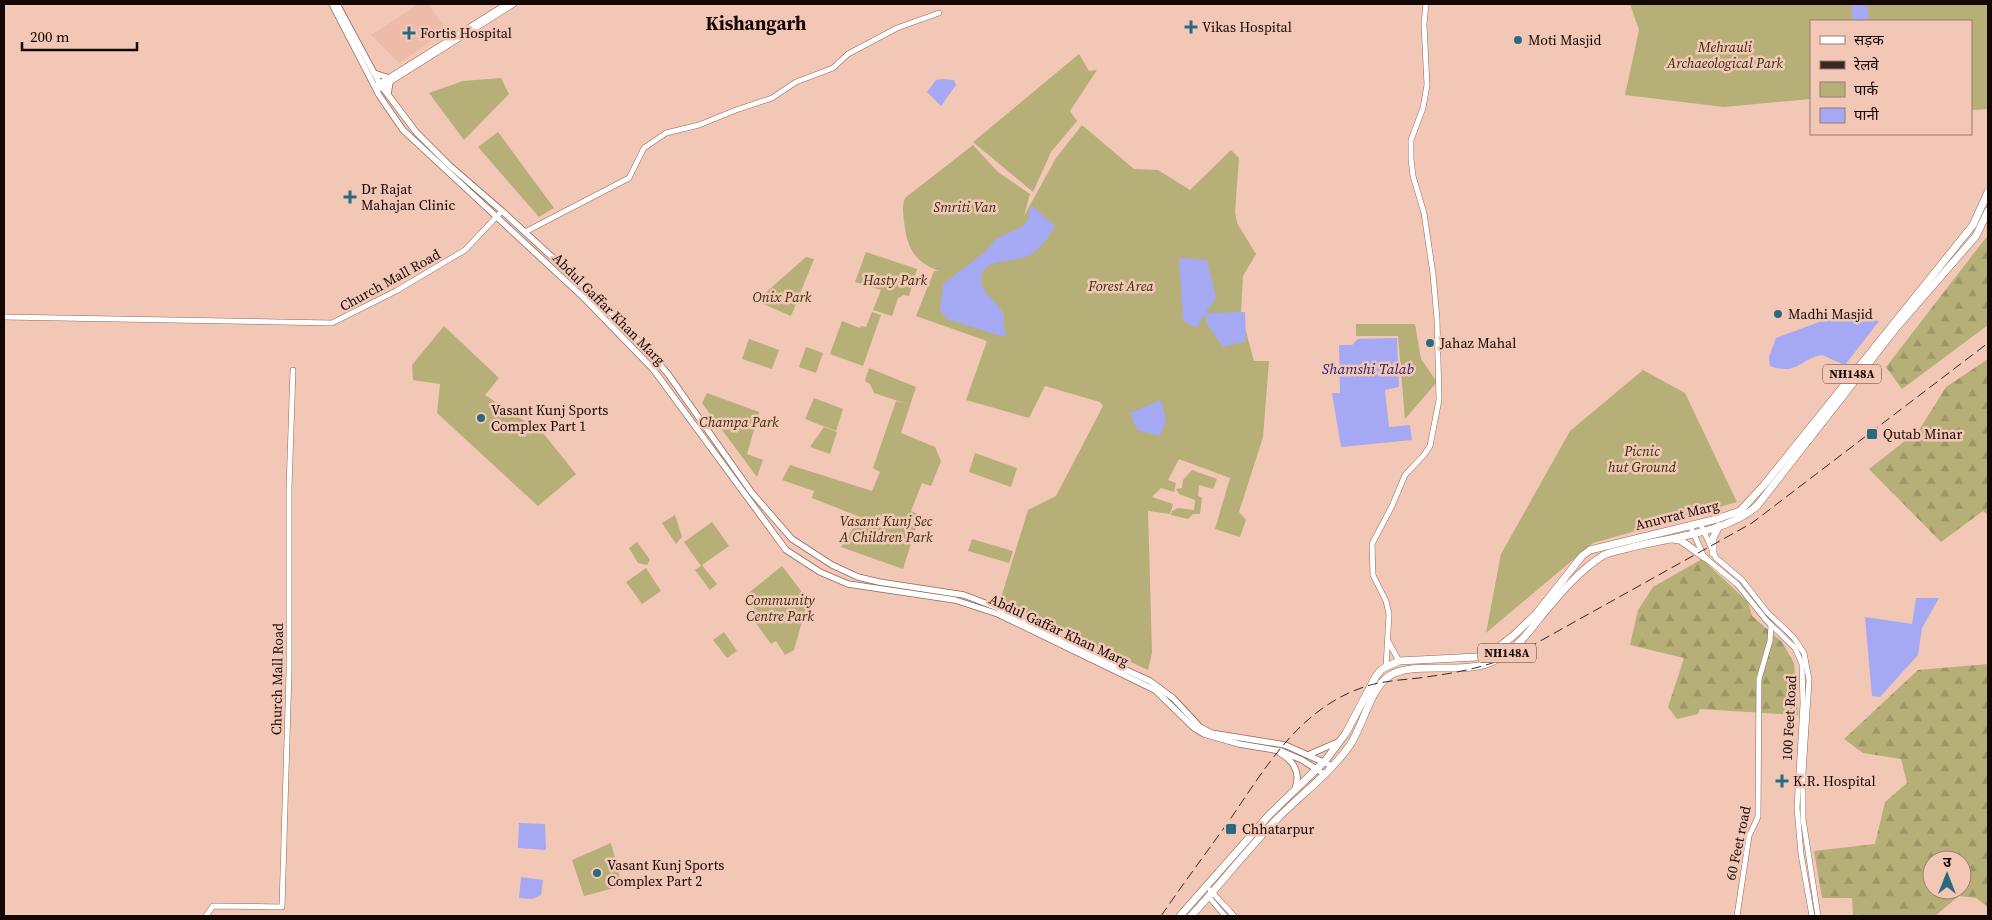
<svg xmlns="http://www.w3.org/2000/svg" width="1992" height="920" font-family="'Source Serif 4','Noto Sans Devanagari',serif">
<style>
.built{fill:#eebba8}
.green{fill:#b6af78}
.forest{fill:url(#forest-firs);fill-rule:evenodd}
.water{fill:#a5a9f3}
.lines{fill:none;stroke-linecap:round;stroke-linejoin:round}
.secondary-casing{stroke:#90695b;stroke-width:6}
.primary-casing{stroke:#90695b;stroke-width:7}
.highway-casing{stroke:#90695b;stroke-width:8}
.secondary{stroke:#fff;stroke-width:5}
.primary{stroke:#fff;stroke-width:5.5}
.highway{stroke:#fff;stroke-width:7}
.rail{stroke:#3b2822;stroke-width:1;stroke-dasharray:10 5;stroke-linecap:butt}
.poi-dot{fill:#2a6a7e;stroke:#f2c7b6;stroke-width:2}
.labels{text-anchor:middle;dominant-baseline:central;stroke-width:5;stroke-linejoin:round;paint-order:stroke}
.shield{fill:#f2c7b6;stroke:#574139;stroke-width:1}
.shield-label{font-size:12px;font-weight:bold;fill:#150704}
.poi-label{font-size:14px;fill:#150704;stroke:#f2c7b6;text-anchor:start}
.park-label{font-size:14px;font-style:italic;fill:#342e09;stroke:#f2c7b6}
.street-label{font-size:14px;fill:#150704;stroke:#f2c7b6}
.water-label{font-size:15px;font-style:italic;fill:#291e71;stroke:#f2c7b6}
.district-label{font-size:19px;font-weight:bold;fill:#150704;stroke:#f2c7b6}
</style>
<defs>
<pattern id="forest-firs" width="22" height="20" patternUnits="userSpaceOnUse" patternTransform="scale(1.25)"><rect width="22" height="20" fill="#b6af78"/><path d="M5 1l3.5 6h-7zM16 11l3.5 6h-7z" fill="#9c9566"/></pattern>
</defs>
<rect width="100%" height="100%" fill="#f2c7b6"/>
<path class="built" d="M419 4H428L447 31 399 63 371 35Z"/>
<g class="green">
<path d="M1630 4H1988V109L1971 110V21H1811V99L1724 107 1625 95 1639 30Z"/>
<path d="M1079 54 1089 71 1097 70 1070 111 1077 121 1051 152 1033 192 973 142Z"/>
<path d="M501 78 509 94 464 140 429 93 463 81Z"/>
<path d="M1082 125 1134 169 1158 170 1190 190 1231 150 1239 158 1235 212 1237 223 1256 254 1243 276 1241 313 1254 361H1269L1263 437 1239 512 1246 520 1240 537 1215 529 1230 478 1179 459 1168 480 1176 483 1174 492 1161 488 1152 497 1173 504 1170 514 1148 511 1152 653 1148 670 1000 601 1028 510 1056 496 1103 406 1100 402 1045 386 1029 418 966 400 987 341 916 316 934 271H939C913 261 907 247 904 221 903 213 902 205 905 198L973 145 998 172 1030 194 1024 216 1056 158Z"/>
<path d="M498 132 554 208 539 217 478 147Z"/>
<path d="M866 252 917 269 909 296 904 295 898 298 892 316 873 310 881 290 855 282Z"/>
<path d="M806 257 814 259 791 316 756 301Z"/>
<path d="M872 312 881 315 863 366 830 354 842 321 860 328 861 326 866 327Z"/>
<path d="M1356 324H1415L1421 359 1437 382 1405 419 1398 336H1356Z"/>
<path d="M444 326 499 378 485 395 543 433 576 474 538 506 437 413 440 384 413 380 412 365Z"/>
<path d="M749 339 779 350 772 369 742 359Z"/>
<path d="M806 347 823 353 816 373 799 367Z"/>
<path d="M869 368 916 387 901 433 935 447 941 461 931 486 922 483 911 511 920 515 903 569 841 547 860 517 812 498 814 491 782 480 790 465 872 491 880 472 873 468 896 401 910 405 874 393 870 384 865 381Z"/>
<path d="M1643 370 1685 393 1737 502 1593 543 1486 633 1501 554 1570 431Z"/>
<path d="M707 393 759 412 747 454 763 460 757 477 702 403Z"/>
<path d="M814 398 843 409 836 431 805 419Z"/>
<path d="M824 427 837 432 830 454 810 447Z"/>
<path d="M975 453 1017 468 1011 487 969 472Z"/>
<path d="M1192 470 1217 479 1213 489 1199 485 1198 496 1202 498 1200 514H1193L1188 519 1171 515 1172 511 1178 508 1194 510 1195 500 1179 494 1176 489 1182 488 1183 480Z"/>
<path d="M675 515 682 537 676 544 662 523Z"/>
<path d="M712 522 729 546 702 565 717 584 710 590 695 570 701 566 684 542Z"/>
<path d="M972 539 1013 551 1009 563 968 551Z"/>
<path d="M637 542 650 560 647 565 638 563 629 548Z"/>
<path d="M782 566 808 600 794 650 785 655 776 641 771 644 750 615 755 610 746 595Z"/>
<path d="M646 568 661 591 642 604 626 582Z"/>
<path d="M724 632 737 651 727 658 713 640Z"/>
<path d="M611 843 622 886 584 896 572 860Z"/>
</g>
<g class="forest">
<path d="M1988 235V325L1902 389 1886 367Z"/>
<path d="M1988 359V515L1983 511 1941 542 1869 469 1919 430 1946 387Z"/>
<path d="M1702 559 1748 602 1752 616 1782 642 1794 663 1798 715 1700 709 1698 714 1677 719 1668 707 1684 658 1630 645 1638 610 1653 587Z"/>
<path d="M1988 664V907L1976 898 1959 896 1935 916H1853L1852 898H1822L1814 851 1875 844 1885 802 1907 783 1901 759 1863 753 1844 739 1918 670ZM1932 860H1962V890H1932Z"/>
</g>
<g class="water">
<path d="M1851 4H1867L1869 19 1853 21Z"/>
<path d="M942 79 954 80 956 85 941 106 927 92 936 80Z"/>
<path d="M1032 206 1055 226C1048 238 1042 247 1030 255 1018 263 988 257 982 274 976 291 997 300 1003 313 1005 318 1003 323 1004 328 1006 333 1008 332 1004 337L947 319 940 310 943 284 985 252 996 239 1023 226 1028 220 1030 208Z"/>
<path d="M1179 258 1207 260 1216 298 1205 313 1245 312 1246 341 1223 347 1207 324 1205 314 1196 328 1183 321Z"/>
<path d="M1838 315 1879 321 1845 365 1822 355C1799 359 1798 376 1770 366L1769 357 1776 338Z"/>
<path d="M1397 338 1399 387 1385 390 1389 427 1410 425 1412 440 1341 447 1332 393H1340L1339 345H1352L1358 339Z"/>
<path d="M1161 400 1166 420 1160 436 1137 430 1130 413Z"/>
<path d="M1916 598H1939L1922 628 1918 655 1880 697 1872 696 1865 617 1912 624Z"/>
<path d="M519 823 545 824 546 850 518 848Z"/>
<path d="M521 877 543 880 541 895 533 899 519 898Z"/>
</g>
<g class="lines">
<defs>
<g id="secondary">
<path d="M377 85 506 4"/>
<path d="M379 89 514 4"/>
<path d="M525 232 629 178 644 148 666 133 699 125 736 110 772 98 796 82 833 68 848 54 897 28 939 13"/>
<path d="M4 317 332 323 396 291 465 250 502 211"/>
<path d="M1700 523 1716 558 1742 580 1767 612 1794 638 1804 653 1809 680 1803 773V819L1818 916"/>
<path d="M1690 525 1704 557 1737 584 1766 620 1795 648 1802 664 1803 704 1797 808 1801 854 1812 916"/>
<path d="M1388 641 1399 661"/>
<path d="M1386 667 1389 614 1386 601 1373 575 1372 544 1392 506 1405 475 1424 455 1430 446 1439 400 1437 319 1433 274 1424 213 1413 176 1411 159V140L1423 108 1427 85 1424 24 1426 4"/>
<path d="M1210 890 1234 916"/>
<path d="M1208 896 1225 916"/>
<path d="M206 916 213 906 282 907 289 672V488L293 370"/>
<path d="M1737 916 1749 836 1758 817 1759 679 1770 641 1771 625"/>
</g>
<g id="primary">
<path d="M332 4 379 95 403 130 584 298 653 369 786 550 820 572 848 584 955 600 998 614 1155 690 1194 728 1204 734 1239 744 1281 751 1302 760 1324 774"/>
<path d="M337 4 380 84 416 132 449 165 502 211 600 301 649 352 668 374 752 493 792 539 832 565 858 577 879 582 964 595 998 608 1054 637 1150 681 1173 698 1200 727 1211 733 1285 745 1332 766"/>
<path d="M374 73 389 78"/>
<path d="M388 94 390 82"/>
<path d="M1280 753C1294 761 1301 773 1295 789"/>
<path d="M1308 755 1338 742"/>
</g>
<g id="highway">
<path d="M1672 539 1680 540 1704 557"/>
<path d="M1713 553V538L1719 526"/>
<path d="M1180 916 1270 814 1325 761 1346 733 1376 676 1382 669 1399 661 1477 657 1496 649 1513 636 1536 614 1582 556 1590 550 1717 519 1740 511 1764 485 1973 225 1988 192"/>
<path d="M1191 916C1220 885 1246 851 1276 820 1300 795 1330 774 1350 745 1363 726 1370 689 1389 676 1410 661 1460 674 1489 663 1511 655 1525 637 1539 619 1557 597 1579 570 1604 555 1612 551 1623 550 1633 547 1672 537 1726 533 1757 506L1896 328 1976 236 1988 211"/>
</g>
</defs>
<use href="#secondary" class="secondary-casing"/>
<use href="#primary" class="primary-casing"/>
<use href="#highway" class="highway-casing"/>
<use href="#secondary" class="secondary"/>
<use href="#primary" class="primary"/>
<use href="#highway" class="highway"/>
<path class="rail" d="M1161 916C1183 884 1206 853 1229 821 1266 767 1300 707 1367 686 1383 681 1401 680 1419 678 1456 673 1491 667 1524 650L1752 523 1988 343"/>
</g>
<g class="poi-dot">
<path d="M1188.5 19.5h5v5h5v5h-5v5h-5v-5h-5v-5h5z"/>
<path d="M406.5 25.5h5v5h5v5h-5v5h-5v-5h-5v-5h5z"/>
<circle cx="1518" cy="40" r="5"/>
<path d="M347.5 189.5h5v5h5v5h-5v5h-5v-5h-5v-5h5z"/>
<circle cx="1778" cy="314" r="5"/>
<circle cx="1430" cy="343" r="5"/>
<circle cx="481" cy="418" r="5"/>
<rect x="1866" y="428" width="12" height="12" rx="2.5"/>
<path d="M1779.5 773.5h5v5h5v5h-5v5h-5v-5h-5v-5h5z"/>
<rect x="1225" y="823" width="12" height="12" rx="2.5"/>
<circle cx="597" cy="873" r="5"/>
</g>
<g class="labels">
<g class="shield">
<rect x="1823" y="364.5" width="58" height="19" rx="4"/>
<rect x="1478" y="643.5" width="58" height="19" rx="4"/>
</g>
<g class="shield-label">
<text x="1852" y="374">NH148A</text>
<text x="1507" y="653">NH148A</text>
</g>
<g class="poi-label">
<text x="1202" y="27">Vikas Hospital</text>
<text x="420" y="33">Fortis Hospital</text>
<text x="1528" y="40">Moti Masjid</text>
<text x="361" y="189">Dr Rajat<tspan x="361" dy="16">Mahajan Clinic</tspan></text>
<text x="1788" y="314">Madhi Masjid</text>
<text x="1440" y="343">Jahaz Mahal</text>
<text x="491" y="410">Vasant Kunj Sports<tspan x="491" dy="16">Complex Part 1</tspan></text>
<text x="1883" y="434">Qutab Minar</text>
<text x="1793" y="781">K.R. Hospital</text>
<text x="1242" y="829">Chhatarpur</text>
<text x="607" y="865">Vasant Kunj Sports<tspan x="607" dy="16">Complex Part 2</tspan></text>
</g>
<g class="park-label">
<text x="1725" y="47">Mehrauli<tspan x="1725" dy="16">Archaeological Park</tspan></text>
<text x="965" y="207">Smriti Van</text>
<text x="895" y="280">Hasty Park</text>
<text x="1121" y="286">Forest Area</text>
<text x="782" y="297">Onix Park</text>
<text x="739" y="422">Champa Park</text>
<text x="1642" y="451">Picnic<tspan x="1642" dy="16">hut Ground</tspan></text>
<text x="886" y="521">Vasant Kunj Sec<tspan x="886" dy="16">A Children Park</tspan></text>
<text x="780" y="600">Community<tspan x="780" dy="16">Centre Park</tspan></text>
</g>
<g class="street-label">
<text transform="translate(390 280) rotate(-29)">Church Mall Road</text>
<text transform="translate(609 309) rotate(45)">Abdul Gaffar Khan Marg</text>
<text transform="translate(1677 515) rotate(-14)">Anuvrat Marg</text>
<text transform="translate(1059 630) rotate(25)">Abdul Gaffar Khan Marg</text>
<text transform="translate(277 679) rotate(-89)">Church Mall Road</text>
<text transform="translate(1789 718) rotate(-87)">100 Feet Road</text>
<text transform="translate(1738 843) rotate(-78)">60 Feet road</text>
</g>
<g class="water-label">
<text x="1368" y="368">Shamshi Talab</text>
</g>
<g class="district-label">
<text x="756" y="23">Kishangarh</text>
</g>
</g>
<rect width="1992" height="920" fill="none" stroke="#150704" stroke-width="10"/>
<rect x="1810" y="20" width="162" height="115" fill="#f2c7b6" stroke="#9a7a6f"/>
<rect x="1820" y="36" width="25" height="8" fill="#ffffff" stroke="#9a7a6f"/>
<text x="1854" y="45" font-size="15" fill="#150704">सड़क</text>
<rect x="1820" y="61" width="25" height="8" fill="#3b2822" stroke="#9a7a6f"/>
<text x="1854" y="70" font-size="15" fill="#150704">रेलवे</text>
<rect x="1820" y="82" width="25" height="15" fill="#b6af78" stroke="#9a7a6f"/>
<text x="1854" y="95" font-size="15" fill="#150704">पार्क</text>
<rect x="1820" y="108" width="25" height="15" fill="#a5a9f3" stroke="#9a7a6f"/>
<text x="1854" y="120" font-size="15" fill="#150704">पानी</text>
<g transform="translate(1947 875)"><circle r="24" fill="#f2c7b6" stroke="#9a7a6f"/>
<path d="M0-4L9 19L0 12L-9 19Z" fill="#2a6a7e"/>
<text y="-8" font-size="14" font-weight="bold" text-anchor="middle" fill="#150704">उ</text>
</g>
<path d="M22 42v8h115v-8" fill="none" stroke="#150704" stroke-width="2.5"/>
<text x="30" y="42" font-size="15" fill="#150704" stroke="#f2c7b6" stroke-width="4" paint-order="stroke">200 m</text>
</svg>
